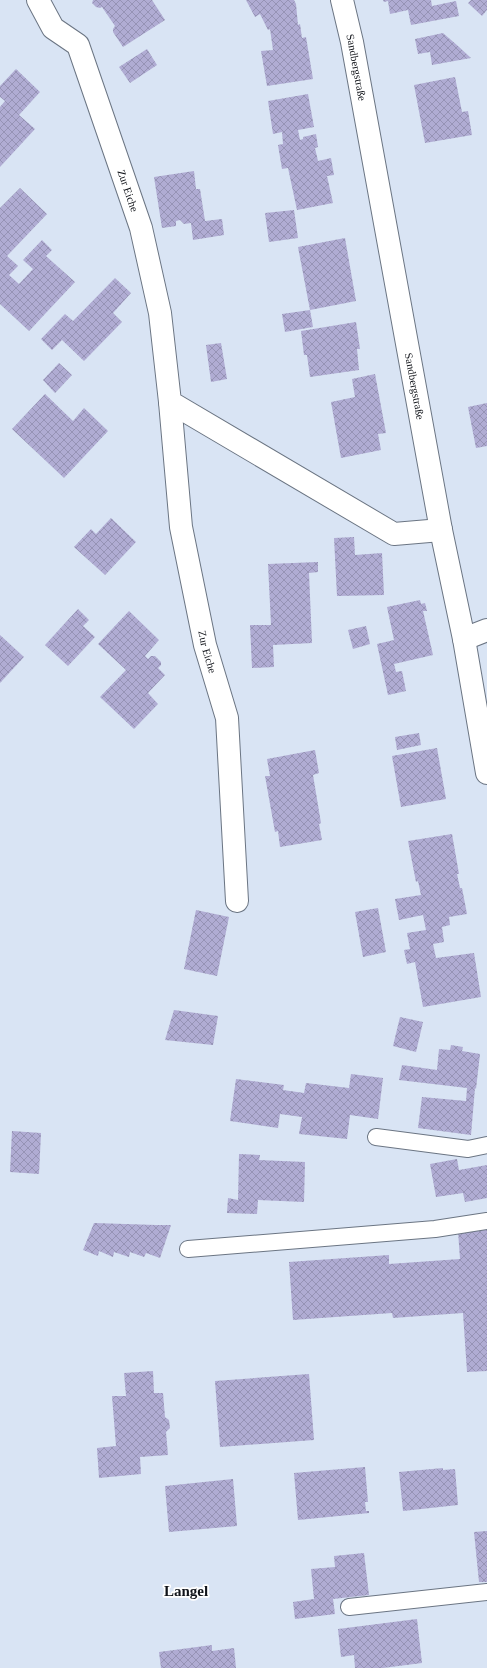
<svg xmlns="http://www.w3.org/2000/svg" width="487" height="1668" font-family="Georgia,serif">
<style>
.building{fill:url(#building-cross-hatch)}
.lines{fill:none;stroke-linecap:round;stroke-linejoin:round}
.lane-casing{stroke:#6b7583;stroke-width:18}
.street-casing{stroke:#6b7583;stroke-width:24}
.secondary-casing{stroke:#6b7583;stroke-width:24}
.lane{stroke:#fff;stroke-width:16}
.street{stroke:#fff;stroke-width:22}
.secondary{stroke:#fff;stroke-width:22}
.labels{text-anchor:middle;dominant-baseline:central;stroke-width:3.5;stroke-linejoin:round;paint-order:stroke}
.street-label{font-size:11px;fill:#101319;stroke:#fff}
.district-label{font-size:15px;font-weight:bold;fill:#101319;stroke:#fff}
</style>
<defs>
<pattern id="building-cross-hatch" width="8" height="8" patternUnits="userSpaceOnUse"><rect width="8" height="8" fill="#b0acd3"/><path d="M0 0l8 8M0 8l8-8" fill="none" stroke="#9693b5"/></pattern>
</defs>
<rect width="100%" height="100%" fill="#d9e4f4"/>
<g class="building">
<path d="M93 0H152L165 20 123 47 113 32V29L115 26 102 7 100 8 96 7 92 3Z"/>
<path d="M246 0H294L296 4 298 25 300 24 302 38 306 37 313 79 267 86 261 51 273 50 270 29 268 30 260 14 255 17Z"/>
<path d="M383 0H431L432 6 456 1 459 16 411 25 408 10 390 14 388 1 384 2Z"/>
<path d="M471 0H487V10L482 16 468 3Z"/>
<path d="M443 33 458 46 471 58 432 65 430 52 418 54 415 39Z"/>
<path d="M147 49 157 65 130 83 119 67Z"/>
<path d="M16 69 40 92 19 115 35 129 0 167V107L5 101 0 97V86Z"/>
<path d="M455 77 462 112 468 111 472 135 425 143 414 85Z"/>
<path d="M308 94 314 127 298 130 300 140 303 139V137L316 134 318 147 315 148 318 161 331 158 334 175 327 176 333 203 297 210 288 168 282 169 278 145 283 144 282 132 273 134 268 101Z"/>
<path d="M194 171 196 189H200L205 221 222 219 224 235 193 240 191 223 184 224 180 220 176 221V226L162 228 154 177Z"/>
<path d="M20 188 47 214 7 256 18 266 9 275 19 284 33 269 23 260 42 240 52 250 46 256 75 282 29 331 0 304V208Z"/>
<path d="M294 210 298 238 269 242 265 213Z"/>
<path d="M345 238 356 301 310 310 298 247Z"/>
<path d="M115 278 131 293 113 313 122 322 84 361 62 340 52 350 41 339 65 314 73 321Z"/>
<path d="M310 310 313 327 285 332 282 314Z"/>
<path d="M356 322 360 349H357L359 370 310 377 307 355H304L301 331Z"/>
<path d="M221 343 227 379 211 382 206 345Z"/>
<path d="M59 363 72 375 55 393 43 380Z"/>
<path d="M375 374 386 433 378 434 381 450 341 458 331 402 355 397 352 379Z"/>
<path d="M45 394 73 421 84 408 108 431 64 478 12 429Z"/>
<path d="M487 403V446L476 448 468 407Z"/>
<path d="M111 518 136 542 105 575 74 547 91 529 96 534Z"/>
<path d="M354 537 355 555 382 553 384 595 337 596 334 538Z"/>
<path d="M318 562V572L309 573 312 643 273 645 274 667 252 668 250 625H271L268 564Z"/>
<path d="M420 600 421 604 425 603 427 611H423L433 655 394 664 396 672 402 671 406 691 388 695 377 644 394 640 387 607Z"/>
<path d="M78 609 89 620 83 626 95 637 68 666 45 645Z"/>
<path d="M129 611 159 640 145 656 148 659 151 656H155L161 662V665L158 668 165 675 148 693 158 704 134 729 100 697 126 670 98 644Z"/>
<path d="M366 626 370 644 353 649 348 630Z"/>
<path d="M0 635 24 657 0 683Z"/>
<path d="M419 733 421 745 397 750 395 737Z"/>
<path d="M437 748 446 799 401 807 392 756Z"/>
<path d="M315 750 319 773 313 775 321 823 319 824 322 840 280 847 278 831 275 832 265 776H270L267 759Z"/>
<path d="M452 834 459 874H457L460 888H462L467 914 449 917 450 925 442 927 444 942 433 944 436 958 474 953 481 997 423 1007 415 962 407 964 404 950 410 949 407 933 426 930 423 915 399 920 395 899 421 895 418 881 416 882 408 841Z"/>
<path d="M378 908 386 952 363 957 355 912Z"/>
<path d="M196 910 229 917 217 976 184 969Z"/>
<path d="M174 1010 218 1016 213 1045 165 1040Z"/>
<path d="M400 1017 423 1022 416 1052 393 1046Z"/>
<path d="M451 1045 463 1047 462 1051 480 1054 476 1089 475 1088 471 1135 418 1128 422 1097 466 1101 467 1088 399 1080 402 1065 437 1070 439 1049 450 1050Z"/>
<path d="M351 1074 383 1078 378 1119 350 1115 347 1139 299 1134 302 1117 280 1114 278 1128 230 1121 236 1079 284 1085 283 1090 304 1093 306 1083 349 1088Z"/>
<path d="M12 1131 41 1133 39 1174 10 1172Z"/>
<path d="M239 1154 260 1155 259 1160 305 1162 304 1202 258 1200 257 1214 227 1213 228 1198 238 1200Z"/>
<path d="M457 1159 459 1170 487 1165V1198L465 1202 463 1193 436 1197 430 1164Z"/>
<path d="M94 1223 156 1225H171L160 1258 146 1253 144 1257 130 1252 129 1257 114 1252 113 1257 99 1251 98 1256 83 1250Z"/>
<path d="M487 1229V1371L467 1372 463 1313 393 1318 392 1313 293 1320 289 1262 389 1255V1264L460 1259 458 1231Z"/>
<path d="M153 1371 154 1393H163L165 1417 169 1420 170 1428 166 1432 168 1455 140 1457 141 1474 99 1478 97 1448 116 1446 112 1396H126L124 1373Z"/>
<path d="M309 1374 314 1440 220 1447 215 1381Z"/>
<path d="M365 1467 368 1502H365L366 1511H369V1513L298 1520 294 1473Z"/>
<path d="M443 1468V1470L455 1469 458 1505 403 1511 399 1472Z"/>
<path d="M233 1479 237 1526 169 1532 165 1486Z"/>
<path d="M487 1531V1582H479L474 1532Z"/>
<path d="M364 1553 369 1595 333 1599 335 1614 295 1619 293 1602 314 1599 311 1569 335 1567 334 1556Z"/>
<path d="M417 1619 422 1663 383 1668H355L354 1655 341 1657 338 1629Z"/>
<path d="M212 1645V1651L234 1648 236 1668H161L159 1652Z"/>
</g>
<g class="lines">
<defs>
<g id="lane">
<path d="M376 1137 468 1149 487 1145"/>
<path d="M188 1249 435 1229 487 1221"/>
<path d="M349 1607 487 1592"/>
</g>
<g id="street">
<path id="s1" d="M38 0 53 28 78 45 141 228 160 313 170 402 394 534 441 530"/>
<path id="s2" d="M170 402 181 527 205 645 227 718 237 901"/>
<path d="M464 639 487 630"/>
</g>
<g id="secondary">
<path id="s3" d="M342 0 352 42 441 530 464 639 487 773"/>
</g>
</defs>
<use href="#lane" class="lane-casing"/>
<use href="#street" class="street-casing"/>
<use href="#secondary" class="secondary-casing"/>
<use href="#lane" class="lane"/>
<use href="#street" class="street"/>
<use href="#secondary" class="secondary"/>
</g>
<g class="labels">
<g class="street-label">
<text stroke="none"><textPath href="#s3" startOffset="69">Sandbergstraße</textPath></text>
<text stroke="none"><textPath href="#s1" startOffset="216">Zur Eiche</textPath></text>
<text stroke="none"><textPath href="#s3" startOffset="393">Sandbergstraße</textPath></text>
<text stroke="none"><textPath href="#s2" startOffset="253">Zur Eiche</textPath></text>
</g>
<g class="district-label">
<text x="186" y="1591">Langel</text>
</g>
</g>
</svg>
